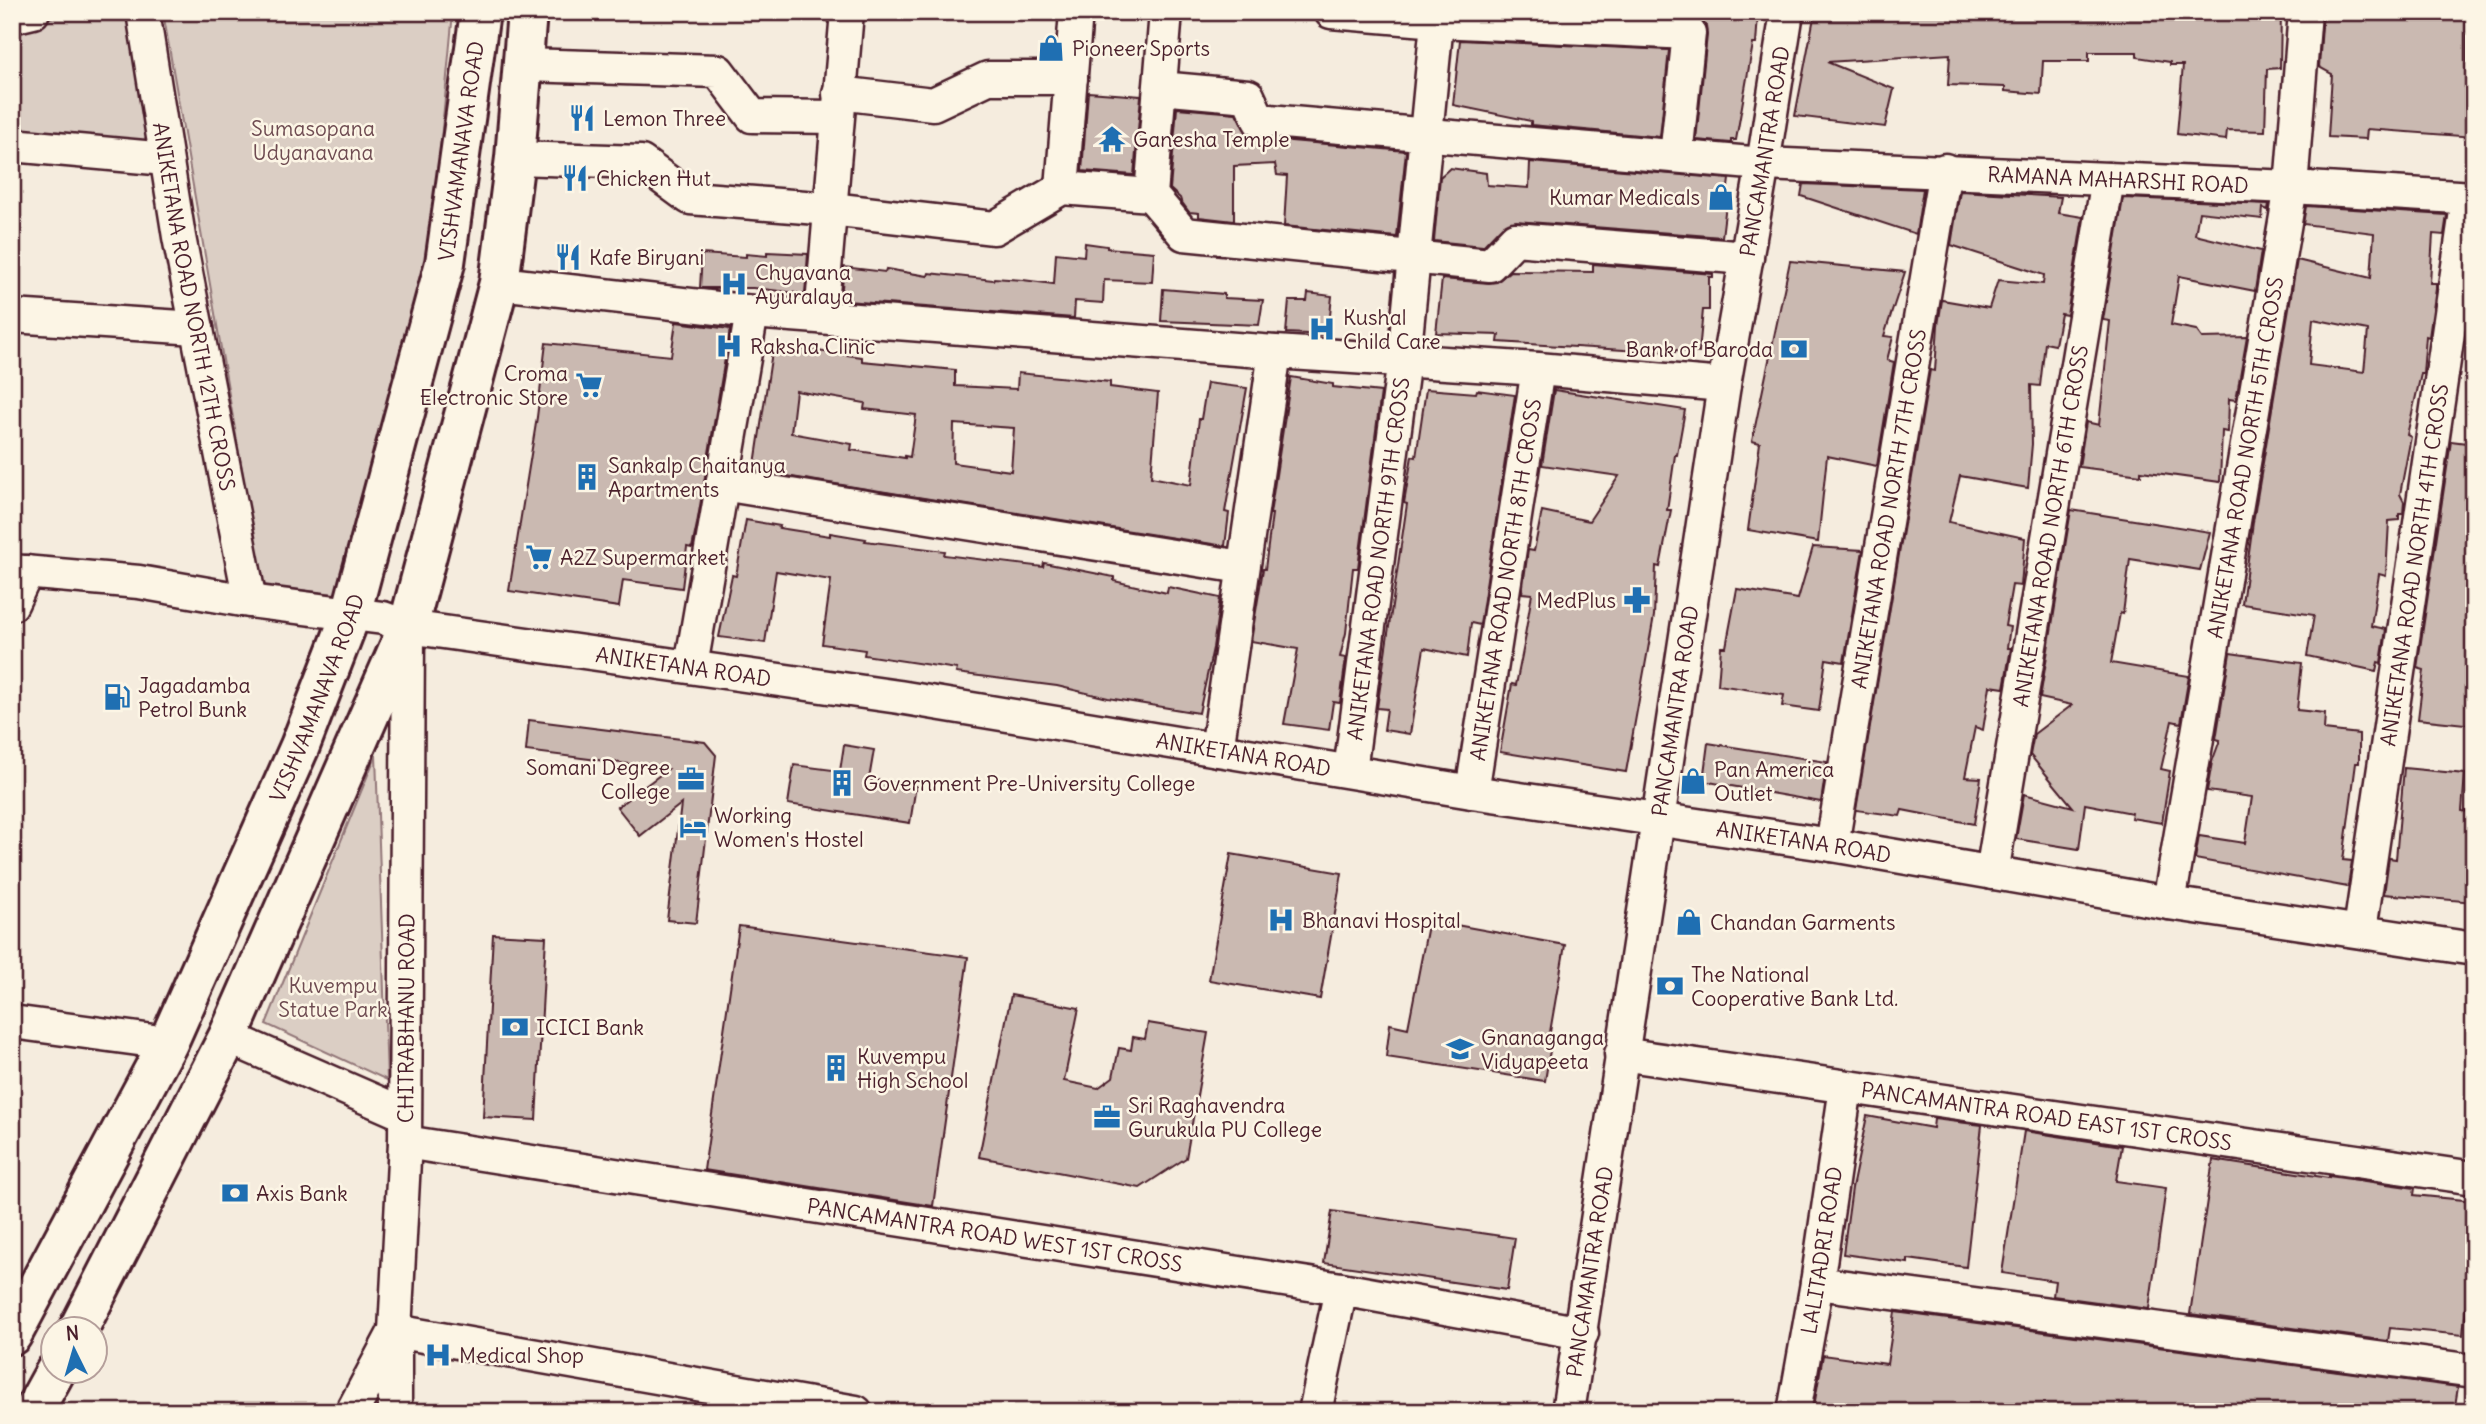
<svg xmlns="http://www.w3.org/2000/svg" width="2486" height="1424" font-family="Delius,sans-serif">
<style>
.green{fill:#dbcec4;stroke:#927678;stroke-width:2}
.building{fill:#cab9b1;stroke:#4a1f2b;stroke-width:2;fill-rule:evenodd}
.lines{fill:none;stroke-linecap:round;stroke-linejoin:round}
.minor-casing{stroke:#4a1f2b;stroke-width:37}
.major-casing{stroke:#4a1f2b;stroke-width:44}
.minor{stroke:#fcf5e5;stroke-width:32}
.major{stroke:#fcf5e5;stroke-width:38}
.labels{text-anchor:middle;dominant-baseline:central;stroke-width:5;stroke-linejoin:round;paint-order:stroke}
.poi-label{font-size:21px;fill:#4a1f2b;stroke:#fcf5e5;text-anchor:start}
.park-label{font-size:21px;fill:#6e4b51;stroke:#fcf5e5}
.street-label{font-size:21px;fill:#4a1f2b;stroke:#fcf5e5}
</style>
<rect width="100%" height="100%" fill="#f5ecde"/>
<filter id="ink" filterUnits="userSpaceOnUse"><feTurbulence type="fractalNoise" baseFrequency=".0143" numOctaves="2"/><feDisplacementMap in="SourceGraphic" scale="14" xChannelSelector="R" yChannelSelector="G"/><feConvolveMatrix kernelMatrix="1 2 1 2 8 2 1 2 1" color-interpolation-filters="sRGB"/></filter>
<g filter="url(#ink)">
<g class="green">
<path d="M75 12H132L154 150 12 135V27Z"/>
<path d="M163 12H453L430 258 336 594 262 586Z"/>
<path d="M376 755 387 1080 266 1024Z"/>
</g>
<g class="building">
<path d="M1660 12H1730L1758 15 1756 44H1753L1736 140H1731V143L1696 140 1707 35 1706 26 1700 18 1691 15Z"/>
<path d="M1815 12H2281L2280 68 2267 69 2265 131 2227 130 2226 140 2177 134 2183 65H2170V62L2137 57V52H2089V61H2043L2041 94 2005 91V87L1948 85 1950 54 1827 62 1894 89 1885 127 1795 116Z"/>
<path d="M2323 12H2425V19H2467V83H2474V137L2367 129 2366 139 2328 137 2332 74 2319 67Z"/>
<path d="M1460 40 1669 50 1660 137 1531 125V121L1453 105Z"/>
<path d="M1088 92 1141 96 1134 175 1082 171Z"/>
<path d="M1177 108 1236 113 1248 135 1257 138 1406 151 1397 237 1284 226 1287 176 1277 175 1275 164 1234 166V221L1199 217V213L1189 212 1181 201 1180 198 1170 189Z"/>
<path d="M1530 162 1729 179 1722 237 1516 221 1502 226 1483 246 1434 241 1440 177 1450 168 1486 173 1487 185 1529 188Z"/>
<path d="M1803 184 1923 189 1916 234 1801 196Z"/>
<path d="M1960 191 2061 197 2058 213 2083 217 2067 315 2061 314 2055 345 2045 343 2040 386 2031 385 2032 444 2028 488 1960 476 1949 522 2025 538 2021 586 2012 585 2005 626 2010 627 2007 648H2011L2004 688 1990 686 1983 730 1975 727 1965 777 1981 778 1974 824 1902 810 1900 816 1856 810 1930 370 1935 371 1938 325 1942 300 1989 308 1998 280 2043 284 2044 275 1951 245Z"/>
<path d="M2123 198 2269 204 2268 210 2263 208 2262 219 2199 212 2195 235 2261 251 2255 291 2179 276 2171 325 2196 330 2202 338 2247 337 2236 400 2229 399 2228 432 2222 431 2220 482 2141 471V475L2079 467 2086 422 2099 425 2110 321 2103 320Z"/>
<path d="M2306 206 2447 215 2444 235 2433 234 2430 283H2436V289L2429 337 2426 336 2423 374H2421L2407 435 2411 437 2400 494 2404 502 2403 514H2399V520L2389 521 2386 576 2379 574 2371 626 2386 629 2381 663 2378 662 2376 671 2307 656 2314 615 2242 604 2253 522 2297 260 2371 278 2374 233 2303 224ZM2313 319 2368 330 2364 372 2309 365Z"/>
<path d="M1085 243 1107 246V248L1154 252 1152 282 1104 280 1103 303 1075 301 1074 318 846 301 841 298 844 267 885 272 886 269 928 276 929 273 993 280 994 278 1023 280 1054 284 1056 253 1084 256Z"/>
<path d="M767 252 808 254 805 294 753 288H700L702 254 746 257V254L767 256Z"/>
<path d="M1790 261 1905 272 1884 336 1893 337 1887 360 1894 362 1877 466 1827 456 1818 542 1748 530 1760 443 1752 441Z"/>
<path d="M1593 264 1713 274V277H1709V310H1703L1699 353 1675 350V352L1624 350 1498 342 1499 335 1436 333 1442 279 1489 283 1497 282 1510 271 1593 272Z"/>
<path d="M1163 289 1224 294V298L1263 300 1259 325 1161 321Z"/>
<path d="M1308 293 1332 296 1328 335 1286 333 1289 301H1307Z"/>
<path d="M2472 294H2474V338L2466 337Z"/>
<path d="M676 322 730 329 697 524 692 548 687 547 682 588 623 580 619 607 509 591 537 417 546 343 671 356Z"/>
<path d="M773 345 862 357V361L955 370V386L1017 389 1018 373 1110 382V387L1158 393 1151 477 1191 485 1199 419H1201L1207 383 1247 388 1225 512 1229 513 1225 546 754 471ZM796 391 865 403 864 409 916 415 910 457 905 456V458L851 450 852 444 791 433ZM954 424 1014 428 1011 471 953 463Z"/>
<path d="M1291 377 1333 384V387L1381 392 1358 568H1353L1346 633 1340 657 1346 658 1340 703 1333 702 1329 730 1284 724 1298 649 1251 641 1263 569H1265L1272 514H1270Z"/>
<path d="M1426 389 1476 393 1477 390 1515 395 1480 625 1471 623 1467 657 1424 648 1410 734 1384 730 1387 709 1377 708 1407 504 1404 503 1412 456 1416 457Z"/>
<path d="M1554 390 1685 410 1677 455H1675L1667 510H1671L1660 567 1656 566 1654 616 1626 772 1500 752 1512 684 1516 685 1526 635H1525L1532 594 1522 593 1528 550 1534 551 1542 511 1589 521 1619 476 1542 465Z"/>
<path d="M2451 441 2474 444V725L2418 719 2424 670 2417 668Z"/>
<path d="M2071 510 2210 532 2200 570 2130 559 2123 614 2120 613 2111 663 2189 676 2181 723 2172 721 2161 769 2170 771 2162 823 2131 818 2132 813 2085 804 2079 849 2016 839 2024 794 2073 807 2030 755 2034 734 2072 705 2040 698Z"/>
<path d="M746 520 780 526 779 528 830 536V533L866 539 865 541 945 551 944 555 1043 567 1044 563 1114 577V581L1167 593 1168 587 1220 598 1213 648 1199 713 1108 698 1057 686 956 673 957 669 864 655 865 650 822 644 831 580 776 571 765 643 719 637 732 575 736 576Z"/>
<path d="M1813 547 1863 550 1844 662 1826 659 1819 711 1782 706 1784 695 1718 685 1721 647H1726L1737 589 1798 599Z"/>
<path d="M2230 653 2302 663 2297 710 2325 713 2324 730 2359 734V763H2356L2343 860 2352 861 2348 887 2195 859 2199 836 2245 843 2252 797 2207 791 2212 762 2220 740 2216 739Z"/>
<path d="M529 720 705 742 716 755 696 923 667 920 681 804 640 836 617 807 668 769 526 751Z"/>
<path d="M1708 743 1827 762 1821 802 1703 781Z"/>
<path d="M844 745 874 750 869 779 916 786 910 823 788 804 794 765 840 771Z"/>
<path d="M2404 768 2465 774 2462 811 2474 813V902L2384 894 2389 858 2396 859Z"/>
<path d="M1231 854 1342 873 1320 999 1209 980Z"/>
<path d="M1429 920 1565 945 1549 1038H1552L1545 1081 1386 1057 1390 1024 1408 1028Z"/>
<path d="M739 926 968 957 933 1206 704 1170Z"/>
<path d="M493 934 546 937 536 1120 483 1117Z"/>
<path d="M1011 995 1079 1008 1064 1081 1098 1088 1113 1077 1119 1048 1131 1050 1133 1037 1145 1039 1148 1023 1208 1033 1186 1158 1140 1188 979 1157Z"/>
<path d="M1867 1116 1933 1128 1934 1119 1982 1125 1966 1267 1908 1259V1263L1843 1254 1852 1188Z"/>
<path d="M2024 1131 2122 1146 2116 1181 2166 1188 2149 1309 2053 1296 2055 1281 2002 1273Z"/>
<path d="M2213 1160 2329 1178V1176L2415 1188 2414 1195 2474 1201V1228L2463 1335 2390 1328 2388 1341 2190 1314Z"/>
<path d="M1332 1211 1515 1238 1507 1290 1324 1263Z"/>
<path d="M1895 1312 2458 1387 2454 1412H1813L1823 1355 1887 1364Z"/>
</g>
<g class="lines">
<defs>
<g id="minor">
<path id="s1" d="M143 12 179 237 250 601"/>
<path d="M1166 12 1151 195 1184 234 1490 265 1515 239 1747 258"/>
<path d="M1331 12 1438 21 1689 33 1676 156"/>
<path d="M12 17 33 12"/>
<path d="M524 65 718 71 752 116 837 117"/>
<path id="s2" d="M1160 88 1248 96 1259 120 1763 164 2291 187 2474 198"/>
<path d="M839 93 933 104 988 78H1071"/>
<path d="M12 145 166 159"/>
<path d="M515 158 641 162 690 198 831 209 994 228 1062 188 1151 195"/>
<path d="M1062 188 1076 12"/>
<path d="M499 283 752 312 1275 352 1538 369 1724 385"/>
<path d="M12 316 197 328"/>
<path d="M821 317 847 12"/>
<path d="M722 484 1242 567"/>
<path id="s3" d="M12 571 139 582 242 600 383 618 408 627 899 697 1472 792 1832 845 2169 903 2474 949"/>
<path d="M12 604 27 572"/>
<path d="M691 666 752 312"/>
<path d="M1217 750 1275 352"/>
<path id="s4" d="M1350 771 1404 359 1438 12"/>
<path id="s5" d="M1472 792 1538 369"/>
<path id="s6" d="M1832 845 1945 170"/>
<path id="s7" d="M1992 873 2108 179"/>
<path id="s8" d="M2169 903 2291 187 2305 12"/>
<path id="s9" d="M2360 930 2468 198"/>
<path d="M12 1022 168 1043"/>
<path d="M228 1037 404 1114"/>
<path id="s10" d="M1621 1054 2474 1178"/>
<path id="s11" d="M405 1142 1341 1289 1582 1333"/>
<path d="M1817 1283 2474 1371"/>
<path d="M352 1412 395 1331 856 1412"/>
<path id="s12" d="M395 1412V1331L405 1142 408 633"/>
<path d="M1315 1412 1341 1289"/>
<path id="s13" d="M1568 1412 1724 385 1763 164 1787 12"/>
<path id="s14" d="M1794 1412 1817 1283 1846 1087"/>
</g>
<g id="major">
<path d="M78 1330 228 1037 408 627 499 283 515 158 527 12"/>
<path id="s15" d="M12 1335 168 1043 300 746 351 614 445 263 480 12"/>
<path d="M33 1412 55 1372"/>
</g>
</defs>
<use href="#minor" class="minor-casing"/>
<use href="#major" class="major-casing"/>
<use href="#minor" class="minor"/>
<use href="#major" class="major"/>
</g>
</g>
<defs>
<symbol id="shop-bare" viewBox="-9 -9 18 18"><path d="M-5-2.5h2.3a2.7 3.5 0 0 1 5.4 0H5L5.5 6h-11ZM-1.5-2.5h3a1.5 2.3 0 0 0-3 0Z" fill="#1f6fb2" stroke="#fcf5e5" stroke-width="2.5" paint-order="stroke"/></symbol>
<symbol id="restaurant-bare" viewBox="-9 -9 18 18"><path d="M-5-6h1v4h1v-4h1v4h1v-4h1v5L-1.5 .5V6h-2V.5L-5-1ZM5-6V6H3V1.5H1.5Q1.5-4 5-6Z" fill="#1f6fb2" stroke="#fcf5e5" stroke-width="2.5" paint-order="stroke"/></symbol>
<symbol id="temple-bare" viewBox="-9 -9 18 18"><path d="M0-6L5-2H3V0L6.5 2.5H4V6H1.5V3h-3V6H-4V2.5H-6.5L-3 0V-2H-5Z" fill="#1f6fb2" stroke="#fcf5e5" stroke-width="2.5" paint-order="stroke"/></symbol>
<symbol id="hospital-bare" viewBox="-9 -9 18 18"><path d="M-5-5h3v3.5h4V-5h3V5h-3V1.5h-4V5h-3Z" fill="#1f6fb2" stroke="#fcf5e5" stroke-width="2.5" paint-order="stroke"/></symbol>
<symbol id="bank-bare" viewBox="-9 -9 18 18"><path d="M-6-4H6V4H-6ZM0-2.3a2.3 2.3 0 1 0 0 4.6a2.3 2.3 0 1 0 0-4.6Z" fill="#1f6fb2" stroke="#fcf5e5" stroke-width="2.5" paint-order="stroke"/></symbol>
<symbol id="supermarket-bare" viewBox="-9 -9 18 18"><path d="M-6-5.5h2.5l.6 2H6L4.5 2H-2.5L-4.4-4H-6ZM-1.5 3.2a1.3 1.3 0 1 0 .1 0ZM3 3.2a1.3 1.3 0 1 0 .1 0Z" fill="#1f6fb2" stroke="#fcf5e5" stroke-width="2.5" paint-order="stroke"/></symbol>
<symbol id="building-bare" viewBox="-9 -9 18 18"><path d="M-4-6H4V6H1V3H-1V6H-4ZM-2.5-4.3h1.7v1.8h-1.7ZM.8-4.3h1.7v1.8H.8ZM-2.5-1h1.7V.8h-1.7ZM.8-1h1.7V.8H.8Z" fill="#1f6fb2" stroke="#fcf5e5" stroke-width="2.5" paint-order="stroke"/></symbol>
<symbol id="pharmacy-bare" viewBox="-9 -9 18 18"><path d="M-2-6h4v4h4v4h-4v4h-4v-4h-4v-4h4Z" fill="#1f6fb2" stroke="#fcf5e5" stroke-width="2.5" paint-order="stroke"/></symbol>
<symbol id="fuel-bare" viewBox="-9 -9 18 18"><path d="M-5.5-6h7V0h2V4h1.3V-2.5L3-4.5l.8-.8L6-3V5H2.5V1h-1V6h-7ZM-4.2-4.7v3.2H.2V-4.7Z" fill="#1f6fb2" stroke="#fcf5e5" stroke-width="2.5" paint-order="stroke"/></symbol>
<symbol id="office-bare" viewBox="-9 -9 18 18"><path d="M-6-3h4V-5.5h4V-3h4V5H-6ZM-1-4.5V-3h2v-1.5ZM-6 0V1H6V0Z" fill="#1f6fb2" stroke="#fcf5e5" stroke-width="2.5" paint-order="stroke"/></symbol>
<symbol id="hotel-bare" viewBox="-9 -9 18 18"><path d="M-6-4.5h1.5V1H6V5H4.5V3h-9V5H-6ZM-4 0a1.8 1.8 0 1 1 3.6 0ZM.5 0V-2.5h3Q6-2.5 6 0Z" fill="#1f6fb2" stroke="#fcf5e5" stroke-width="2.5" paint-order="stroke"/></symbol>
<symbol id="school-bare" viewBox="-9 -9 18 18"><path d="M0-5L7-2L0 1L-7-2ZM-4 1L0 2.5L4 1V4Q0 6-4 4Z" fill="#1f6fb2" stroke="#fcf5e5" stroke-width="2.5" paint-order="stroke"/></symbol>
</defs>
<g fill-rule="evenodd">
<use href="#shop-bare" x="1032" y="29" width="38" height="38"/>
<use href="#restaurant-bare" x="563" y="99" width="38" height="38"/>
<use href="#temple-bare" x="1093" y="120" width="38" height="38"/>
<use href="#restaurant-bare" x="556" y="159" width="38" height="38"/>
<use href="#shop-bare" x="1702" y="178" width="38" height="38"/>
<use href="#restaurant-bare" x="549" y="238" width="38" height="38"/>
<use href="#hospital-bare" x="715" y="265" width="38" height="38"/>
<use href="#hospital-bare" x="1303" y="310" width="38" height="38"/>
<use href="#hospital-bare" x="710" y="327" width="38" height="38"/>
<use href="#bank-bare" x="1775" y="330" width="38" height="38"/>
<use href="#supermarket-bare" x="570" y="366" width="38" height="38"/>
<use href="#building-bare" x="568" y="458" width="38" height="38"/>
<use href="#supermarket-bare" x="520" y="538" width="38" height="38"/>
<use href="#pharmacy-bare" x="1618" y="581" width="38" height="38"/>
<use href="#fuel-bare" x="98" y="678" width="38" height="38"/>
<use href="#office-bare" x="672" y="760" width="38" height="38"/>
<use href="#shop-bare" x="1674" y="762" width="38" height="38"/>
<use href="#building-bare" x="823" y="764" width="38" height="38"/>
<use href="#hotel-bare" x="674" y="808" width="38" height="38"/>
<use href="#hospital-bare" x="1262" y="901" width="38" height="38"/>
<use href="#shop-bare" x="1670" y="903" width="38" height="38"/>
<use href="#bank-bare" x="1651" y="967" width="38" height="38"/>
<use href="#bank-bare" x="496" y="1008" width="38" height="38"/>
<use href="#school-bare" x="1441" y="1030" width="38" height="38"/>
<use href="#building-bare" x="817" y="1049" width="38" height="38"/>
<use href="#office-bare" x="1088" y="1098" width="38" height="38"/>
<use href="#bank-bare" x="216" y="1174" width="38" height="38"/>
<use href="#hospital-bare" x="419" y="1336" width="38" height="38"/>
</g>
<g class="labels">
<g class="poi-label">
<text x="1072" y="48">Pioneer Sports</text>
<text x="603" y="118">Lemon Three</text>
<text x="1133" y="139">Ganesha Temple</text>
<text x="596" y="178">Chicken Hut</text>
<text x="1700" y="197" text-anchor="end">Kumar Medicals</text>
<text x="589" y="257">Kafe Biryani</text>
<text x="755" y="272">Chyavana<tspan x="755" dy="24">Ayuralaya</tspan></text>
<text x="1343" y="317">Kushal<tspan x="1343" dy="24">Child Care</tspan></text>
<text x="750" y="346">Raksha Clinic</text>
<text x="1773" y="349" text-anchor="end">Bank of Baroda</text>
<text x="568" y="373" text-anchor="end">Croma<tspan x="568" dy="24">Electronic Store</tspan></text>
<text x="608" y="465">Sankalp Chaitanya<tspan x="608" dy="24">Apartments</tspan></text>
<text x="560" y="557">A2Z Supermarket</text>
<text x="1616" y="600" text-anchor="end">MedPlus</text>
<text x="138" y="685">Jagadamba<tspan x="138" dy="24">Petrol Bunk</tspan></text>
<text x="670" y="767" text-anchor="end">Somani Degree<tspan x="670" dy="24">College</tspan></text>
<text x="1714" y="769">Pan America<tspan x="1714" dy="24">Outlet</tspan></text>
<text x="863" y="783">Government Pre-University College</text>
<text x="714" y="815">Working<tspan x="714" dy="24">Women's Hostel</tspan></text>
<text x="1302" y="920">Bhanavi Hospital</text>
<text x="1710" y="922">Chandan Garments</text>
<text x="1691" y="974">The National<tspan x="1691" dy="24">Cooperative Bank Ltd.</tspan></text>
<text x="536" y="1027">ICICI Bank</text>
<text x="1481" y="1037">Gnanaganga<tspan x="1481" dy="24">Vidyapeeta</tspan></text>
<text x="857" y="1056">Kuvempu<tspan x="857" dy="24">High School</tspan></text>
<text x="1128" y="1105">Sri Raghavendra<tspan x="1128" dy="24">Gurukula PU College</tspan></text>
<text x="256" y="1193">Axis Bank</text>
<text x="459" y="1355">Medical Shop</text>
</g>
<g class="park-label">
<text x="313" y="128">Sumasopana<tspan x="313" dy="24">Udyanavana</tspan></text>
<text x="333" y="985">Kuvempu<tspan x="333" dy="24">Statue Park</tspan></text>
</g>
<g class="street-label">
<text stroke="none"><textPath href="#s15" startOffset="1274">VISHVAMANAVA ROAD</textPath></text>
<text stroke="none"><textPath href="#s13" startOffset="1276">PANCAMANTRA ROAD</textPath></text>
<text stroke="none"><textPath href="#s2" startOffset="976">RAMANA MAHARSHI ROAD</textPath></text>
<text stroke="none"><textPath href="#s1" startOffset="299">ANIKETANA ROAD NORTH 12TH CROSS</textPath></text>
<text stroke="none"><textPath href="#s8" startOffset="452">ANIKETANA ROAD NORTH 5TH CROSS</textPath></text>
<text stroke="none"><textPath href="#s6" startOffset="341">ANIKETANA ROAD NORTH 7TH CROSS</textPath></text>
<text stroke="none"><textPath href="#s7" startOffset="352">ANIKETANA ROAD NORTH 6TH CROSS</textPath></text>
<text stroke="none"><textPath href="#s4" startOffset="214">ANIKETANA ROAD NORTH 9TH CROSS</textPath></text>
<text stroke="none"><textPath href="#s9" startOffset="369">ANIKETANA ROAD NORTH 4TH CROSS</textPath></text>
<text stroke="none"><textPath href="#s5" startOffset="215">ANIKETANA ROAD NORTH 8TH CROSS</textPath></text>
<text stroke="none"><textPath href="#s3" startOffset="679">ANIKETANA ROAD</textPath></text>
<text stroke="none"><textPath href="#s15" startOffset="707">VISHVAMANAVA ROAD</textPath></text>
<text stroke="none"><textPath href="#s13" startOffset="709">PANCAMANTRA ROAD</textPath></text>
<text stroke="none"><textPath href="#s3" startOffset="1246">ANIKETANA ROAD</textPath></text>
<text stroke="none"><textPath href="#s3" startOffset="1813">ANIKETANA ROAD</textPath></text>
<text stroke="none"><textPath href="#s12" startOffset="394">CHITRABHANU ROAD</textPath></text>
<text stroke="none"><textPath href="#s10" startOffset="430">PANCAMANTRA ROAD EAST 1ST CROSS</textPath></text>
<text stroke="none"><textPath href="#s11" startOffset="597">PANCAMANTRA ROAD WEST 1ST CROSS</textPath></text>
<text stroke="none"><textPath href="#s14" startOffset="164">LALITADRI ROAD</textPath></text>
<text stroke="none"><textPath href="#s13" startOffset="142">PANCAMANTRA ROAD</textPath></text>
</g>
</g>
<rect width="2486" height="1424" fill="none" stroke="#fcf5e5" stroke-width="42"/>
<rect x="21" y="21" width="2444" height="1382" fill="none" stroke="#4a1f2b" stroke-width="2.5" filter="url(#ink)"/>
<g transform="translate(74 1350) rotate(355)"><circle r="33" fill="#fcf5e5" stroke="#b59f9b" stroke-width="2"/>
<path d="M0-5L12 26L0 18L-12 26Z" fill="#1f6fb2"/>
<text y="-10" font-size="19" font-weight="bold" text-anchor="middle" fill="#4a1f2b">N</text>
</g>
</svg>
